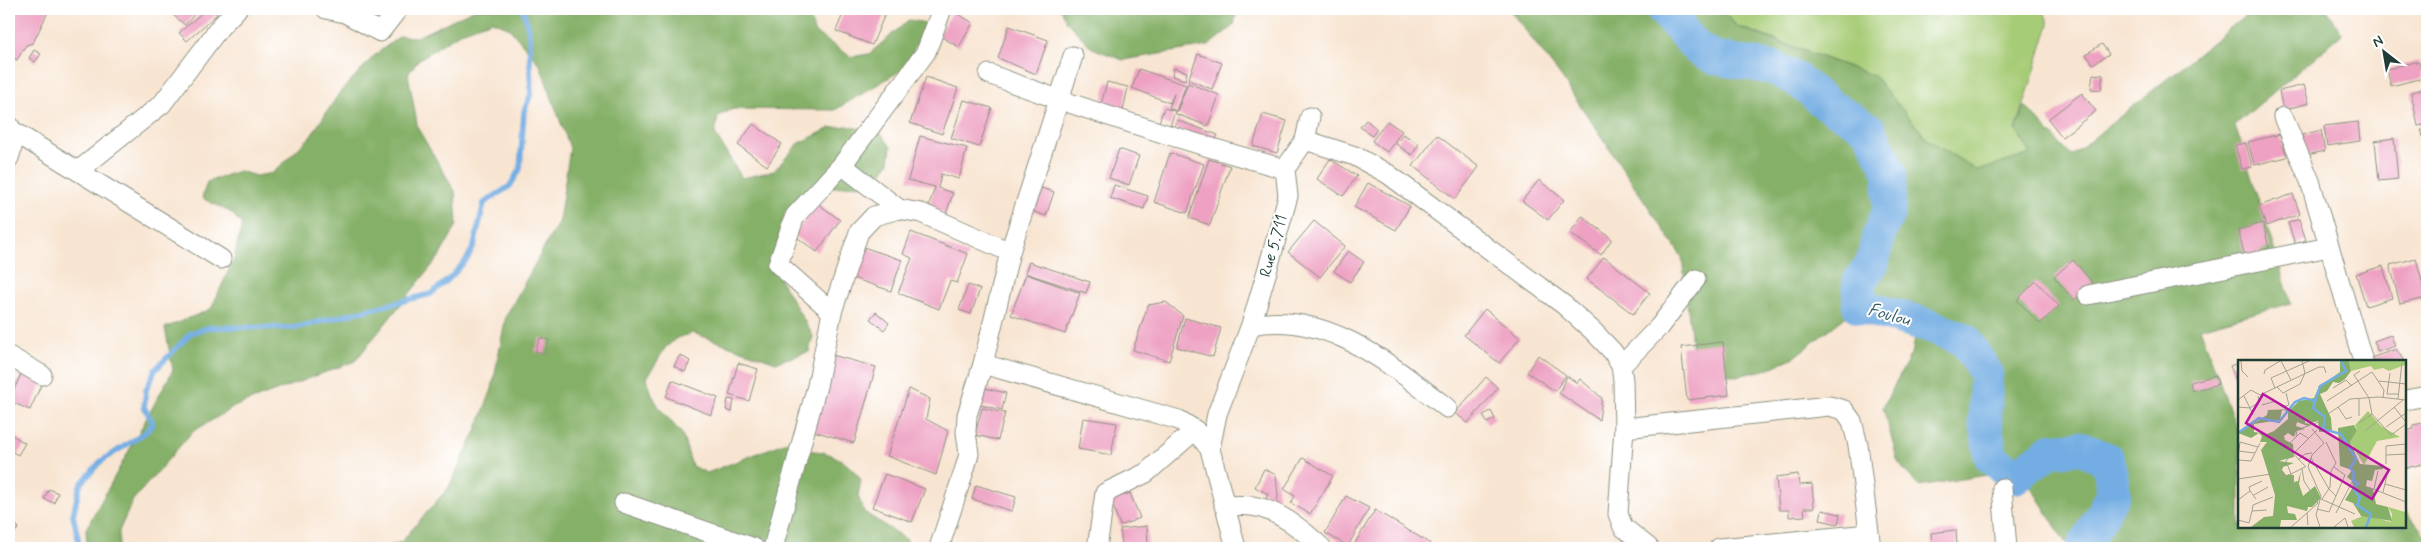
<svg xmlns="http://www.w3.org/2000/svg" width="2436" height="557" font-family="Mynerve,sans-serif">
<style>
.green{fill:#a7cc77;stroke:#638456}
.forest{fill:#85b068;stroke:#52764e}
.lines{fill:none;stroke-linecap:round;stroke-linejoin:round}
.stream{stroke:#73ade3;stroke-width:5.5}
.river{stroke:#73ade3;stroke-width:34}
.building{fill:#eea1c2}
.street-casing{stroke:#8c9182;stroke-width:21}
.street{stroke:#fff;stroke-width:19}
.labels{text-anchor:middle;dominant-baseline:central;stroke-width:4;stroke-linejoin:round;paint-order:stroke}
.street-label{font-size:16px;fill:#1f3d34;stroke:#fff}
.water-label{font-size:18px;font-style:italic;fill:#385f69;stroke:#fff}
.inset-river{fill:none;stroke:#73ade3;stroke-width:2.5}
.inset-road{fill:none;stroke:#a1a292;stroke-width:1}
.view{fill:#b5179e;fill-opacity:0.15;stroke:#b5179e;stroke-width:2.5}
.inset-edge{fill:none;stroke:#1f3d34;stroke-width:2.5}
</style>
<rect width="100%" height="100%" fill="#fff"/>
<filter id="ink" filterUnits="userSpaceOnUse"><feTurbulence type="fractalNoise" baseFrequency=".02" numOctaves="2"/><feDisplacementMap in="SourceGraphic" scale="10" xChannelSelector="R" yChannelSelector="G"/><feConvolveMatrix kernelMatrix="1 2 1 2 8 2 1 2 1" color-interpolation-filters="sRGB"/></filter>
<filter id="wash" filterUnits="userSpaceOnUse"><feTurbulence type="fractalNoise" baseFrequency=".0096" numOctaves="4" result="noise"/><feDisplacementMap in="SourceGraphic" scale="20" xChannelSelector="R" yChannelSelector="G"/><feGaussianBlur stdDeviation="1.12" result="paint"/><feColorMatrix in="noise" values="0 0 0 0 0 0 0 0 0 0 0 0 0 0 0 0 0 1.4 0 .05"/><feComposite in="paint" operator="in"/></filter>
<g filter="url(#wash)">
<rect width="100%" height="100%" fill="#f8e5d1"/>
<path class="green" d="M1720 9H2043L2049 24 2016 130 2031 154 1978 171 1928 140 1874 76 1737 26Z"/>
<g class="forest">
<path d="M475 9H814L810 16 814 32 851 57 869 54 909 20 926 23 905 68 835 110 733 109 718 116 715 134 742 178 774 171 798 144 830 128 847 126 881 133 891 147 889 163 878 177 863 184 810 190 785 212 777 244 779 277 813 336 809 352 776 362 693 333 677 338 665 348 647 378 652 395 660 409 682 434 692 466 707 473 789 441 802 451C828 449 846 459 861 480L858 496 864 512 907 540 909 548H312L330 545 385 548 402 541 449 487 476 431 492 389 506 316 559 221 570 148 540 65 508 27 492 21 461 32 418 60 408 74 418 129 455 191 457 225 439 257 355 361 236 406 192 432 133 500 119 531V548H87L86 529 173 370 165 328 211 309 234 259 242 225 232 213 202 198 207 182 239 171 256 176 273 173 311 136 340 92 375 55 400 36 417 37Z"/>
<path d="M1061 9H1237L1234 25 1208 46 1123 60 1092 48 1067 22Z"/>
<path d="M1509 9H1720L1737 27 1874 76 1928 140 1978 171 2031 154 2016 130 2025 106 2071 156 2254 9H2326L2342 34 2235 125 2291 303 2200 328 2240 438V526H2405V510L2427 537V548H2069L2031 487 2006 472 1918 486 1898 462 1883 407 1913 350 1917 321 1896 300 1866 301 1794 357 1765 370 1736 376 1707 370 1692 345 1682 257 1562 78Z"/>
</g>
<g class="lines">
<path class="stream" d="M80 548 73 515 80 485 100 462 146 432 153 423 144 407 146 390 155 370 191 333 210 327 294 328 431 294 450 278 467 259 474 246 484 203 510 186 520 169 524 111 531 94 529 32 523 9"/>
<path class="river" d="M1663 9 1698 49 1716 58 1773 68 1796 79 1824 102 1869 129 1890 172 1889 211 1878 237 1873 262 1859 282V306L1931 326 1965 340 1986 373 1985 421 1991 457 2015 477 2051 450 2082 448 2108 460 2114 492 2083 548"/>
</g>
<g id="blocks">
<g class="building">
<path d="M18 9H48L47 14 33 43 26 45 17 60 9 56V22L12 20V13Z"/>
<path d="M166 9H199L185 25Z"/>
<path d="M206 9H212L217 14 187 41 179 33Z"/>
<path d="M845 9H887L872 45 836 31Z"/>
<path d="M953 11 973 23 959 47 938 35Z"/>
<path d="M1009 26 1048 40 1036 74 998 58Z"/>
<path d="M2102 44 2109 54 2093 64 2086 54Z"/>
<path d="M34 50 41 54 35 62 29 58Z"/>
<path d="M1198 54 1222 63 1212 89 1188 80Z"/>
<path d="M2419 61 2423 78 2391 86 2387 69Z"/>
<path d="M1174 68 1187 72 1185 80 1172 76Z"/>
<path d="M1139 69 1186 85 1176 111 1169 108 1174 94 1170 103 1132 88Z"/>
<path d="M2093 74 2103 75 2101 90 2091 89Z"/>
<path d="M926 77 958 88 942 134 910 123Z"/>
<path d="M1107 82 1128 87 1123 111 1101 105Z"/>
<path d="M1188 83 1219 95 1208 126 1176 114Z"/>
<path d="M2304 85 2309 103 2283 110 2279 91Z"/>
<path d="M2427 88V124L2418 126 2411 92Z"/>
<path d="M2082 93 2096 111 2062 137 2048 119Z"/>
<path d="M964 100 992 108 979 147 951 138Z"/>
<path d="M1164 108 1175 111 1170 126 1159 122Z"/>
<path d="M1263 114 1287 121 1277 153 1253 146Z"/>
<path d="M1177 120 1218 135 1214 142 1174 128Z"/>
<path d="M1366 120 1377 129 1372 136 1360 127Z"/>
<path d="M1387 121 1402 131 1387 152 1372 141Z"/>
<path d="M2358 122 2360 141 2327 146 2324 126Z"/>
<path d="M753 124 782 144 767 166 738 145Z"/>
<path d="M2321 130 2325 151 2307 155 2302 135Z"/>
<path d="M2421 130H2427V149Z"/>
<path d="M1403 134 1419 144 1412 155 1396 144Z"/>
<path d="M2280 134 2287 157 2254 165 2248 142Z"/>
<path d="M1437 135 1479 167 1455 199 1413 166Z"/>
<path d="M920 136 967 148 959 179 941 174 938 188 953 193 946 214 928 208 935 187 908 180Z"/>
<path d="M2394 138 2398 179 2379 181 2375 141Z"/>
<path d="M2246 143 2252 167 2242 169 2235 145Z"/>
<path d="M1119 149 1139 156 1129 185 1109 178Z"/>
<path d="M1170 153 1204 164 1187 213 1154 202Z"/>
<path d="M1209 159 1230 166 1210 225 1189 218Z"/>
<path d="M1330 159 1357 176 1343 196 1317 179Z"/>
<path d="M1539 180 1564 200 1548 220 1522 201Z"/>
<path d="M1368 183 1410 206 1396 230 1354 207Z"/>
<path d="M1114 185 1148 196 1144 209 1110 198Z"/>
<path d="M1041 188 1054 192 1046 216 1032 211Z"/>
<path d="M2293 194 2300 214 2266 226 2259 206Z"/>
<path d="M817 203 840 220 817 252 794 235Z"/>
<path d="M1582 216 1612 239 1601 255 1570 233Z"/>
<path d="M2299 219 2306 240 2295 244 2288 223Z"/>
<path d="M1314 221 1345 246 1320 277 1288 252Z"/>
<path d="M2263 223 2269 248 2260 251 2262 260 2247 264 2238 230Z"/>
<path d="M911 232 968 254 957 283 950 281 939 309 898 293 912 258 903 254Z"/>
<path d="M860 246 902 260 891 291 850 277Z"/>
<path d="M1348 251 1364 262 1350 282 1334 271Z"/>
<path d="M1604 257 1650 293 1633 314 1587 279Z"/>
<path d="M2416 258 2426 298 2400 304 2390 265Z"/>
<path d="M2073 260 2093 283 2074 300 2054 277Z"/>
<path d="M1029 262 1090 282 1086 293 1025 273Z"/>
<path d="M2383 266 2392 298 2366 306 2356 274Z"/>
<path d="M1026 274 1080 293 1065 334 1011 315Z"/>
<path d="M2036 281 2059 306 2040 324 2017 300Z"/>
<path d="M968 285 980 289 971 314 959 310Z"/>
<path d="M1166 302 1183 316 1169 361 1133 350 1148 305Z"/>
<path d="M1485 309 1520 338 1499 363 1464 335Z"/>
<path d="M876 312 889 323 884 330 870 319Z"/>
<path d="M1185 318 1221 328 1213 357 1177 347Z"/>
<path d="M2391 335 2395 346 2378 352 2374 341Z"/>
<path d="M540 338 549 340 545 354 535 351Z"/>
<path d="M1723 342 1729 395 1687 400 1681 347Z"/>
<path d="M2396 349 2404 361H2371V358Z"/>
<path d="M680 355 690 361 685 372 674 366Z"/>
<path d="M832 355 876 367 854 443 810 430Z"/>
<path d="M1538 355 1566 375 1555 391 1527 372Z"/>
<path d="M2240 362V390L2230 366Z"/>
<path d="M738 363 758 369 749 401 729 395Z"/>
<path d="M21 374 42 383 30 410 9 401Z"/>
<path d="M2216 375 2218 384 2192 391 2190 382Z"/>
<path d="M1567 376 1577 383 1580 379 1602 398 1599 420 1559 393Z"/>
<path d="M1486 377 1498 388 1468 423 1455 413Z"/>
<path d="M672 380 718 398 711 415 666 397Z"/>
<path d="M980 387 1006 393 1002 410 976 404Z"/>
<path d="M909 389 930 399 926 419 948 431 936 475 887 456Z"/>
<path d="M728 399 734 400 732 412 726 410Z"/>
<path d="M982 408 1005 413 998 440 975 435Z"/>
<path d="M1491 411 1495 419 1487 423 1483 415Z"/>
<path d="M1083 418 1117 423 1111 455 1078 449Z"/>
<path d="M2427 422V463L2405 468V431L2414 429 2413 425Z"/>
<path d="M9 433 25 443 18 455 9 450Z"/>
<path d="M1303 458 1333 476 1310 514 1291 503 1295 496 1284 489Z"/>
<path d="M1264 469 1276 475 1278 496 1276 507 1265 502 1268 494 1255 487Z"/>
<path d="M885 474 925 489 912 522 872 507Z"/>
<path d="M1798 474 1799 485 1812 484 1814 508H1804L1805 516 1789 517V510H1779L1776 477Z"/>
<path d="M976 485 1016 497 1012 511 972 499Z"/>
<path d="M49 489 58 493 54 503 44 499Z"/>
<path d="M1130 493 1140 518 1120 526 1111 500Z"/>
<path d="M1346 496 1369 508 1348 546 1325 533Z"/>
<path d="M1375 510 1431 544 1428 548H1352Z"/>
<path d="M1822 510 1840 514 1838 524 1820 520Z"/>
<path d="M9 518 19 528 9 538Z"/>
<path d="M1147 526 1148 548 1122 547 1120 529Z"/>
<path d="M1956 530 1957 548H1932L1931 533Z"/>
</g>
</g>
</g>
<g filter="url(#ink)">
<use href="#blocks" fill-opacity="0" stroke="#8c9182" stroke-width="1"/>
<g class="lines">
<defs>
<g id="street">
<path d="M326 9 345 13 380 32 398 9"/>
<path d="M989 74C1086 111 1185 141 1285 169L1288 196 1270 261 1251 325 1217 414 1210 449 1236 548"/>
<path d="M2283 117 2310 181 2363 361"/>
<path d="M9 125C16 136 13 146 9 158"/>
<path d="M13 131 221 259"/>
<path d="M1305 140 1355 156 1388 174 1564 305 1593 331 1613 352 1621 366 1623 380 1624 428 1618 514 1623 527 1649 548"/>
<path d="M842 165 899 209"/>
<path d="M1285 169 1305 140 1310 117"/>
<path d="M78 171 162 104 220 27 237 9"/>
<path d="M2088 295 2329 247"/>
<path d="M832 312 778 264 795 216 842 165 926 52 942 9"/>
<path d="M1251 325C1327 310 1390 364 1447 408"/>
<path d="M9 356 42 375"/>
<path d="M983 364 1179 420 1195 430 1210 449"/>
<path d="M1621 366 1659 327 1696 279"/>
<path d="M2405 400 2427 396"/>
<path d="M1624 428 1829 406 1844 410 1852 421 1858 445 1871 548"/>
<path d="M2002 488 2007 548"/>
<path d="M624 503 754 548"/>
<path d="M1224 506C1233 506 1243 505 1252 506 1279 510 1303 530 1322 548"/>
<path d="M773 548 817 386 832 312 859 232 874 216 899 209 921 213 1010 252"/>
<path d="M939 548 965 468 969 454 966 432 967 415 983 364 1010 252 1073 56"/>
<path d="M1097 548 1105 493 1146 473 1195 430"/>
<path d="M1719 548 1869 534"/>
</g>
</defs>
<use href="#street" class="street-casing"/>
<use href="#street" class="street"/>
</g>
</g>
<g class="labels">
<g class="street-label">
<text transform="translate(1274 246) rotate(-74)">Rue 5.711</text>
</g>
<g class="water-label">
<text transform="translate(1889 315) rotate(15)">Foulou</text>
</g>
</g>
<g transform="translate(2238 360)">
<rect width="168" height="168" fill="#f8e5d1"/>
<path d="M111 1H167V5L151 11 145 8 136 10 133 6 113 11ZM130 51 143 66 162 77 139 81 126 105 112 82 119 71 117 65ZM150 147 167 152V167H116L113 161 127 155 153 162 154 154Z" fill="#a7cc77"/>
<path d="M96 1H111L113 11 107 19 101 23 95 22 89 31 82 34 93 58 94 71 81 72 80 61 73 63 67 59V63L72 64 70 66 59 62 58 66 67 69 58 71 56 77 50 73 46 76 47 80 55 84 56 97 41 101 56 103 45 107 44 110 48 115H56V122L60 121 63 111 61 124 65 136 77 126 83 138 74 147H70L69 151 49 146 50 153 57 154 59 160H43L42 167H13L26 157 35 156 37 135 23 90 29 82H22L24 76 21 73 13 78 0 73 29 55 30 50 53 49 61 41 76 38 81 27 102 12V1ZM44 50 50 51V59L36 71 29 74 16 72V64L42 60ZM116 65 119 71 112 82 122 104 145 106V109L137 110 134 121 129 120 128 126 135 129 138 144 150 147 154 161 123 156 115 143 107 140 115 127 114 121 109 117 114 110 102 106 100 68Z" fill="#85b068" fill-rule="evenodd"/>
<path class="inset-river" d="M103 1 108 11 82 26 75 48 87 57 85 69 103 74 118 99 112 108 116 113 115 121 120 123 115 128 122 138 119 145 133 154 128 167M0 73 21 58 41 62 57 42 66 38 77 41"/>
<path class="inset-road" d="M3 1 4 11 10 17M43 1 53 20M152 13 149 34H160M26 14 27 10 42 1M141 21 168 24M39 27 45 33 62 24 67 13 64 1M37 28 33 18 71 1M95 28 108 20 114 26M6 36 12 48 21 42 20 36M121 39V56M160 39 164 2M0 40 13 30 22 35 81 7H86L88 13M89 41 134 12 146 30 145 37M24 45 38 41 44 47 51 45 48 33M0 47 12 48 15 55M100 47 108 59 114 57M156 47 168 62M90 54 112 39 141 37 168 40M134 54 153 75 168 64M121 63 134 54 131 38 116 15 122 11M148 67 168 53M74 69 86 83 74 95 70 107 83 136 78 155 82 167M127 71 165 40M58 76 59 70 83 61M48 86 68 107M1 90 2 82 20 87M0 91 17 93M54 94 48 101 53 114 67 107M55 94 79 70M148 95 168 94M73 98 91 129 98 136M0 100 13 101 22 83M60 100 67 94 74 93M148 104V86L168 84M64 109 66 121 80 143 69 153M44 117 53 114 59 134M0 119 33 114M45 123 39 96 62 73 70 78M147 124 168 130M130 127 168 142M136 129 140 111M12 131 11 127 24 121M145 132 150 111M16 135 30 127M83 139 117 154M84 139 92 127 93 111 98 103 88 82M0 140 12 131 18 139M79 149 91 152 107 115 96 107M14 151 15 145 35 137M98 153 114 122M0 160 11 163 14 151 29 150M53 167 69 153 70 165M96 167 107 158 110 167"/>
<path class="view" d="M25 34 151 110 134 139 8 63Z"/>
<rect width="168" height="168" class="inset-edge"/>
</g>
<rect width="2436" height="557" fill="none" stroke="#fff" stroke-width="30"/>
<g transform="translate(2384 52) rotate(329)" stroke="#ffffff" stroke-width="4" paint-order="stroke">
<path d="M0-4L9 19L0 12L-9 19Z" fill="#1f3d34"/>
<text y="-8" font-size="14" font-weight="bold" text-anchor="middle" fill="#1f3d34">N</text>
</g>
</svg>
